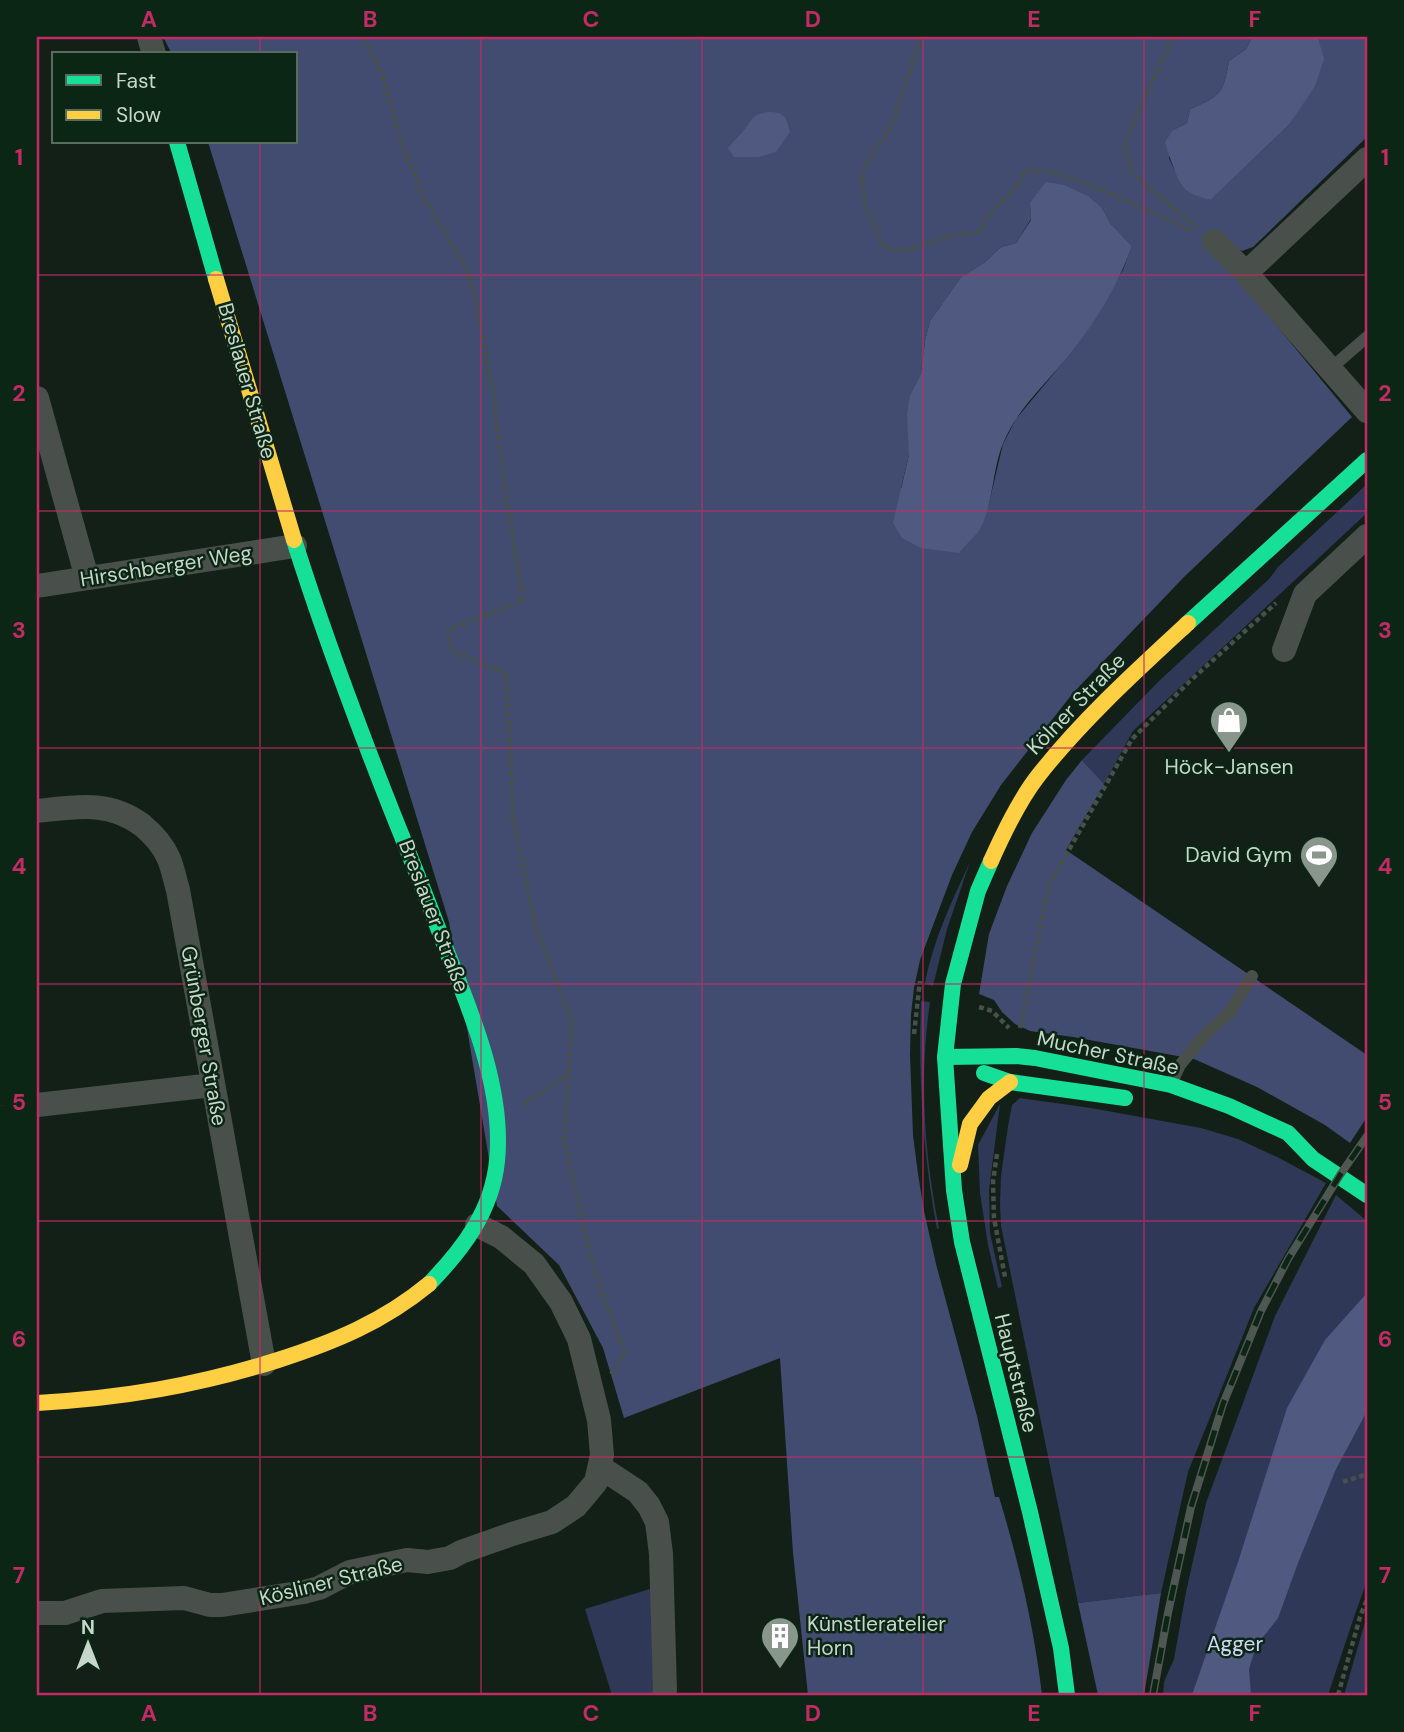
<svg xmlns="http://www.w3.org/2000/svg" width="1404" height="1732" font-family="'DM Sans',sans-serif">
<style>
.green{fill:#2f3857}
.forest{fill:#424c70;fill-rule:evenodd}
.water{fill:#505a81}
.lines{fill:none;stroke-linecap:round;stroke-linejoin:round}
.path{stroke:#48504b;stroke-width:4.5;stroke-dasharray:5 3.5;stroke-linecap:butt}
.lane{stroke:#49504b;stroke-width:12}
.street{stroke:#49504b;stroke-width:24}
.fast{stroke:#16e098;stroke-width:16}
.slow{stroke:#ffcf43;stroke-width:16}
.rail-casing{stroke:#4e5751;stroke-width:8}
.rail{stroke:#0c2615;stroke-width:5;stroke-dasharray:16;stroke-linecap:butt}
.grid{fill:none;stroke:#c22b66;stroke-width:2;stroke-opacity:0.55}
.labels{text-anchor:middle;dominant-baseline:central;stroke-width:5;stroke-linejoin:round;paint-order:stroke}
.street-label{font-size:21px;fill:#c7d6cb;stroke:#0c2615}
.poi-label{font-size:21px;fill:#c7d6cb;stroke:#0c2615}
.park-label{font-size:21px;fill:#cfd7f4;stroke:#0c2615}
.neatline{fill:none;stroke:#c22b66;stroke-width:2.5}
.grid-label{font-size:23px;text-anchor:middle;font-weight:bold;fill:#c22b66}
</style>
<rect width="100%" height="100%" fill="#122017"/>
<g class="green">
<path d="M1367 484V513L1133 731 1104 784 1082 760 1159 681 1269 579 1278 567Z"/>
<path d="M970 862 947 929 933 986 925 983C933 940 952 901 970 862Z"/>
<path d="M921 1001 930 1002C919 1078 924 1153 939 1228L937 1229C923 1154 918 1078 921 1001Z"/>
<path d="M1020 1098 1091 1108 1201 1128 1238 1139 1279 1158 1326 1183 1254 1308 1188 1472 1161 1593 1078 1603 1001 1226 1000 1204 1001 1176 1008 1126 1012 1105Z"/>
<path d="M1000 1104 989 1190 990 1233 1002 1287 998 1288 988 1245 980 1193 978 1145Z"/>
<path d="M1336 1195 1367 1221V1581L1355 1614 1328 1695H1163L1164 1682 1174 1659 1186 1592 1206 1503 1275 1316Z"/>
<path d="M653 1588 654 1695H612L585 1609Z"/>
<path d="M1367 1615V1695H1344Z"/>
</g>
<g class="forest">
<path d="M163 37H1252L1246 49 1229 61C1223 94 1221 96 1190 109L1187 123 1173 130 1169 158 1174 169 1209 200 1290 124 1314 86 1323 59 1318 37H1367V137L1253 247 1242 251 1229 245 1217 253 1352 417 1184 577 1073 693 1001 785 972 832 952 875 920 960 914 988 911 1014 910 1055 913 1135 918 1174 924 1211 936 1264 977 1416 995 1497H999C1019 1563 1034 1627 1042 1695H808L793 1553 780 1358 624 1418 603 1348 559 1265 497 1206 449 922 208 142H296V54H172ZM1030 203 1102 208 1111 224 1132 246 1123 270 1101 308 1075 348 1016 419 1003 444 989 503 979 530 901 488 909 455 910 395 921 373 925 341 930 321 961 277 985 262 1001 247 1016 243 1031 219Z"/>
<path d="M1082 760 1104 784 1066 850 1367 1055V1117L1350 1143 1325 1125 1257 1087 1194 1059 1073 1037 1030 1031 1015 1024 1002 1012 994 1000 979 994 989 934 1007 886 1032 833 1066 780Z"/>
<path d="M1161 1593 1144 1695H1098L1078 1603Z"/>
</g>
<g class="water">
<path d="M1252 37H1318L1324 59 1315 86 1290 124 1210 200C1188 193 1183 192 1175 171 1171 161 1168 153 1165 142L1173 130 1187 123 1190 109C1221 96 1223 94 1229 61L1246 49Z"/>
<path d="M768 112C785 112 786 117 790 132L776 152 759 157H734L728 148C733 141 740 136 745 129 753 118 753 114 768 112Z"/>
<path d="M1046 182 1064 185 1088 196 1102 208 1111 224 1132 246C1119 283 1098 317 1075 348 1051 379 1019 406 1004 441 992 468 994 502 980 529 975 537 965 545 959 553L921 548 902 538 893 523 909 455 907 415 910 395 921 373 925 341 930 321 961 277 985 262 1001 247 1016 243 1031 220 1030 203Z"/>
<path d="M1367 1293V1411L1336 1469 1298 1563 1278 1618 1256 1646 1249 1669 1251 1695H1192L1238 1562 1287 1408 1325 1340Z"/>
</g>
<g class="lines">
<g class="path">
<path d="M364 37 382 74 401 141 423 196 468 271 481 326 494 399 504 482 523 601 448 630 451 650 506 674 513 817 535 924 572 1023 564 1139 586 1236 598 1282 625 1353 616 1368 611 1374"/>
<path d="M922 37 890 128 878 145 861 175 866 206 882 244 895 251 914 248 945 237 981 231 986 217 1003 201 1014 187 1019 186 1024 171C1054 162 1162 217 1194 232"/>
<path d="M1173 37 1124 143 1132 173 1197 227"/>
<path d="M979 1007 992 1011 1009 1028"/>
<path d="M1020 1028 1049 885 1132 739 1190 681 1276 603"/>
<path d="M914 1034 920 981"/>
<path d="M524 1104 568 1074"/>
<path d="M997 1154 993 1182 994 1218 1005 1277"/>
<path d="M1343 1482 1367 1474"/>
<path d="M1338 1695 1360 1617 1367 1599"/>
</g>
<g class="lane">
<path d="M1330 369 1367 337"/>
<path d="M1172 1082 1180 1065 1203 1037 1230 1012 1252 976"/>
</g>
<g class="street">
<path d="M149 37 154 54"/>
<path d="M1367 159 1246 273 1367 411"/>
<path d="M1214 241 1246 273"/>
<path d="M37 398 87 578"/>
<path d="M37 586 295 546"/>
<path d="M1284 650 1305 594 1367 536"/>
<path d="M37 811C76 807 108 800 142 825 153 834 163 845 169 859 173 869 175 880 178 890L264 1364"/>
<path d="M37 1105 213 1085"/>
<path d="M600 1467 638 1492 649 1506 657 1522 661 1554 665 1690 664 1695"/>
<path d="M37 1613H65L102 1601 184 1598 210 1605H222L304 1592 319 1588 350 1572 407 1560 428 1562 450 1558 461 1552 512 1534 552 1522 576 1506 596 1482 602 1455 599 1420 579 1339 561 1302 534 1264 501 1237 477 1225"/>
</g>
<g class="fast">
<path d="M177 142 216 279"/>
<path d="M294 540C323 632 357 723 393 814 412 861 431 909 449 957 474 1019 504 1093 497 1161 492 1211 463 1249 429 1284"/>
<path d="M1188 623 1367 460"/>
<path d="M991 861 978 891 953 984 945 1057 954 1190 962 1242 1030 1512 1061 1648 1067 1695"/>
<path d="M945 1057 1016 1056 1035 1058 1171 1085 1229 1106 1288 1133 1313 1159 1367 1195"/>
<path d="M984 1073 1010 1082 1125 1098"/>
</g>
<g class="slow">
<path d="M216 279 294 540"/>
<path d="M991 861C1003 834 1020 799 1038 776 1082 720 1136 671 1188 623"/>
<path d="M960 1165 970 1124 989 1098 1010 1082"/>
<path d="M37 1403C122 1398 196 1386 278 1360 334 1342 383 1322 429 1284"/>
</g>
<defs>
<path id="rail" d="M1153 1695 1168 1613 1191 1507 1223 1404 1261 1311 1288 1259 1340 1175 1367 1136"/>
</defs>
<use href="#rail" class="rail-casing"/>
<use href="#rail" class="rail"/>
</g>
<path class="grid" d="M260 37V54M481 37V1695M702 37V1695M923 37V1695M1144 37V1695M260 142V1695M37 275H1367M37 511H1367M37 748H1367M37 984H1367M37 1221H1367M37 1457H1367"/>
<defs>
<symbol id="shop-pin" viewBox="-11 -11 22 30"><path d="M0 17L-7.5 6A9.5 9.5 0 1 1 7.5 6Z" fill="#88968c" stroke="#0c2615"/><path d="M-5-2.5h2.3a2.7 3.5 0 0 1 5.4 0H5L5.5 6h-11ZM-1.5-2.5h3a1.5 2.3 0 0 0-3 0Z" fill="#fff"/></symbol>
<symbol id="stadium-pin" viewBox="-11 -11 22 30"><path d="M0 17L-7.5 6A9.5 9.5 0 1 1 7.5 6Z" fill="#88968c" stroke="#0c2615"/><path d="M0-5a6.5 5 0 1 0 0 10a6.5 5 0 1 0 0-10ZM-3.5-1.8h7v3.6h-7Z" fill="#fff"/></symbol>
<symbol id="building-pin" viewBox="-11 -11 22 30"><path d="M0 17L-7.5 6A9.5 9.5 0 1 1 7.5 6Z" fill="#88968c" stroke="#0c2615"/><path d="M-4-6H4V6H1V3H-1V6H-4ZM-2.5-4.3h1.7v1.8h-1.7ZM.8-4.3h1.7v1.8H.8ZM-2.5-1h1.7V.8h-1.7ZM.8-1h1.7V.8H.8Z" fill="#fff"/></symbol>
</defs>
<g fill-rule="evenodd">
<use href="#shop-pin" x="1207" y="698" width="44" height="60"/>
<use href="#stadium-pin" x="1297" y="833" width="44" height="60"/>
<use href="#building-pin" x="758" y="1614" width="44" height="60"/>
</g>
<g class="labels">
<g class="street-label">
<text transform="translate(247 381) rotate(74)">Breslauer Straße</text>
<text transform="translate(166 566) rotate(-9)">Hirschberger Weg</text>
<text transform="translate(1076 704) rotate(-46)">Kölner Straße</text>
<text transform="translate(434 916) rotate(69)">Breslauer Straße</text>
<text transform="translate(204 1036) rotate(80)">Grünberger Straße</text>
<text transform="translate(1108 1053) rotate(12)">Mucher Straße</text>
<text transform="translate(1016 1373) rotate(76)">Hauptstraße</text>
<text transform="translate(331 1581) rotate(-14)">Kösliner Straße</text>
</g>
<g class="poi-label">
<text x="1229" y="767">Höck-Jansen</text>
<text x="1292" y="855" text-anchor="end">David Gym</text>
<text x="807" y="1624" text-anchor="start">Künstleratelier<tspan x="807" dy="24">Horn</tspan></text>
</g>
<g class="park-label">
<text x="1235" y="1644">Agger</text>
</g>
</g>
<rect width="1404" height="1732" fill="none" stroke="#0c2615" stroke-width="77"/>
<rect x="52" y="52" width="245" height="91" fill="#0c2615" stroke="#576c5e" stroke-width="2"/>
<rect x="66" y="75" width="35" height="10" fill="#16e098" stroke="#576c5e" stroke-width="2"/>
<text x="116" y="88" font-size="21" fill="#c7d6cb">Fast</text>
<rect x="66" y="110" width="35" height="10" fill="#ffcf43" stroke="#576c5e" stroke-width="2"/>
<text x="116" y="122" font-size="21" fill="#c7d6cb">Slow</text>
<g transform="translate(88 1644)" stroke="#0c2615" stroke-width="5" paint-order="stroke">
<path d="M0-5L12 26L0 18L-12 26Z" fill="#c7d6cb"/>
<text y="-10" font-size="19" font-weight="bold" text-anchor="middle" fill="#c7d6cb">N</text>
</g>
<rect x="38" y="38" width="1328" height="1656" class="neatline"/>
<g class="grid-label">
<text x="149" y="27">A</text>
<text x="370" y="27">B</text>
<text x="591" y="27">C</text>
<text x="813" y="27">D</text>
<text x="1034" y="27">E</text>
<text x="1255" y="27">F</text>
<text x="19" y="165">1</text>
<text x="1385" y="165">1</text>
<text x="19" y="401">2</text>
<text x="1385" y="401">2</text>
<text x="19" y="638">3</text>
<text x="1385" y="638">3</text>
<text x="19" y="874">4</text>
<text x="1385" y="874">4</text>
<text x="19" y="1110">5</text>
<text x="1385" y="1110">5</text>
<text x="19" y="1347">6</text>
<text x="1385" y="1347">6</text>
<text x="19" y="1583">7</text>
<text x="1385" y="1583">7</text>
<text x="149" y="1721">A</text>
<text x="370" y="1721">B</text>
<text x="591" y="1721">C</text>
<text x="813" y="1721">D</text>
<text x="1034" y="1721">E</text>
<text x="1255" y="1721">F</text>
</g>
</svg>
